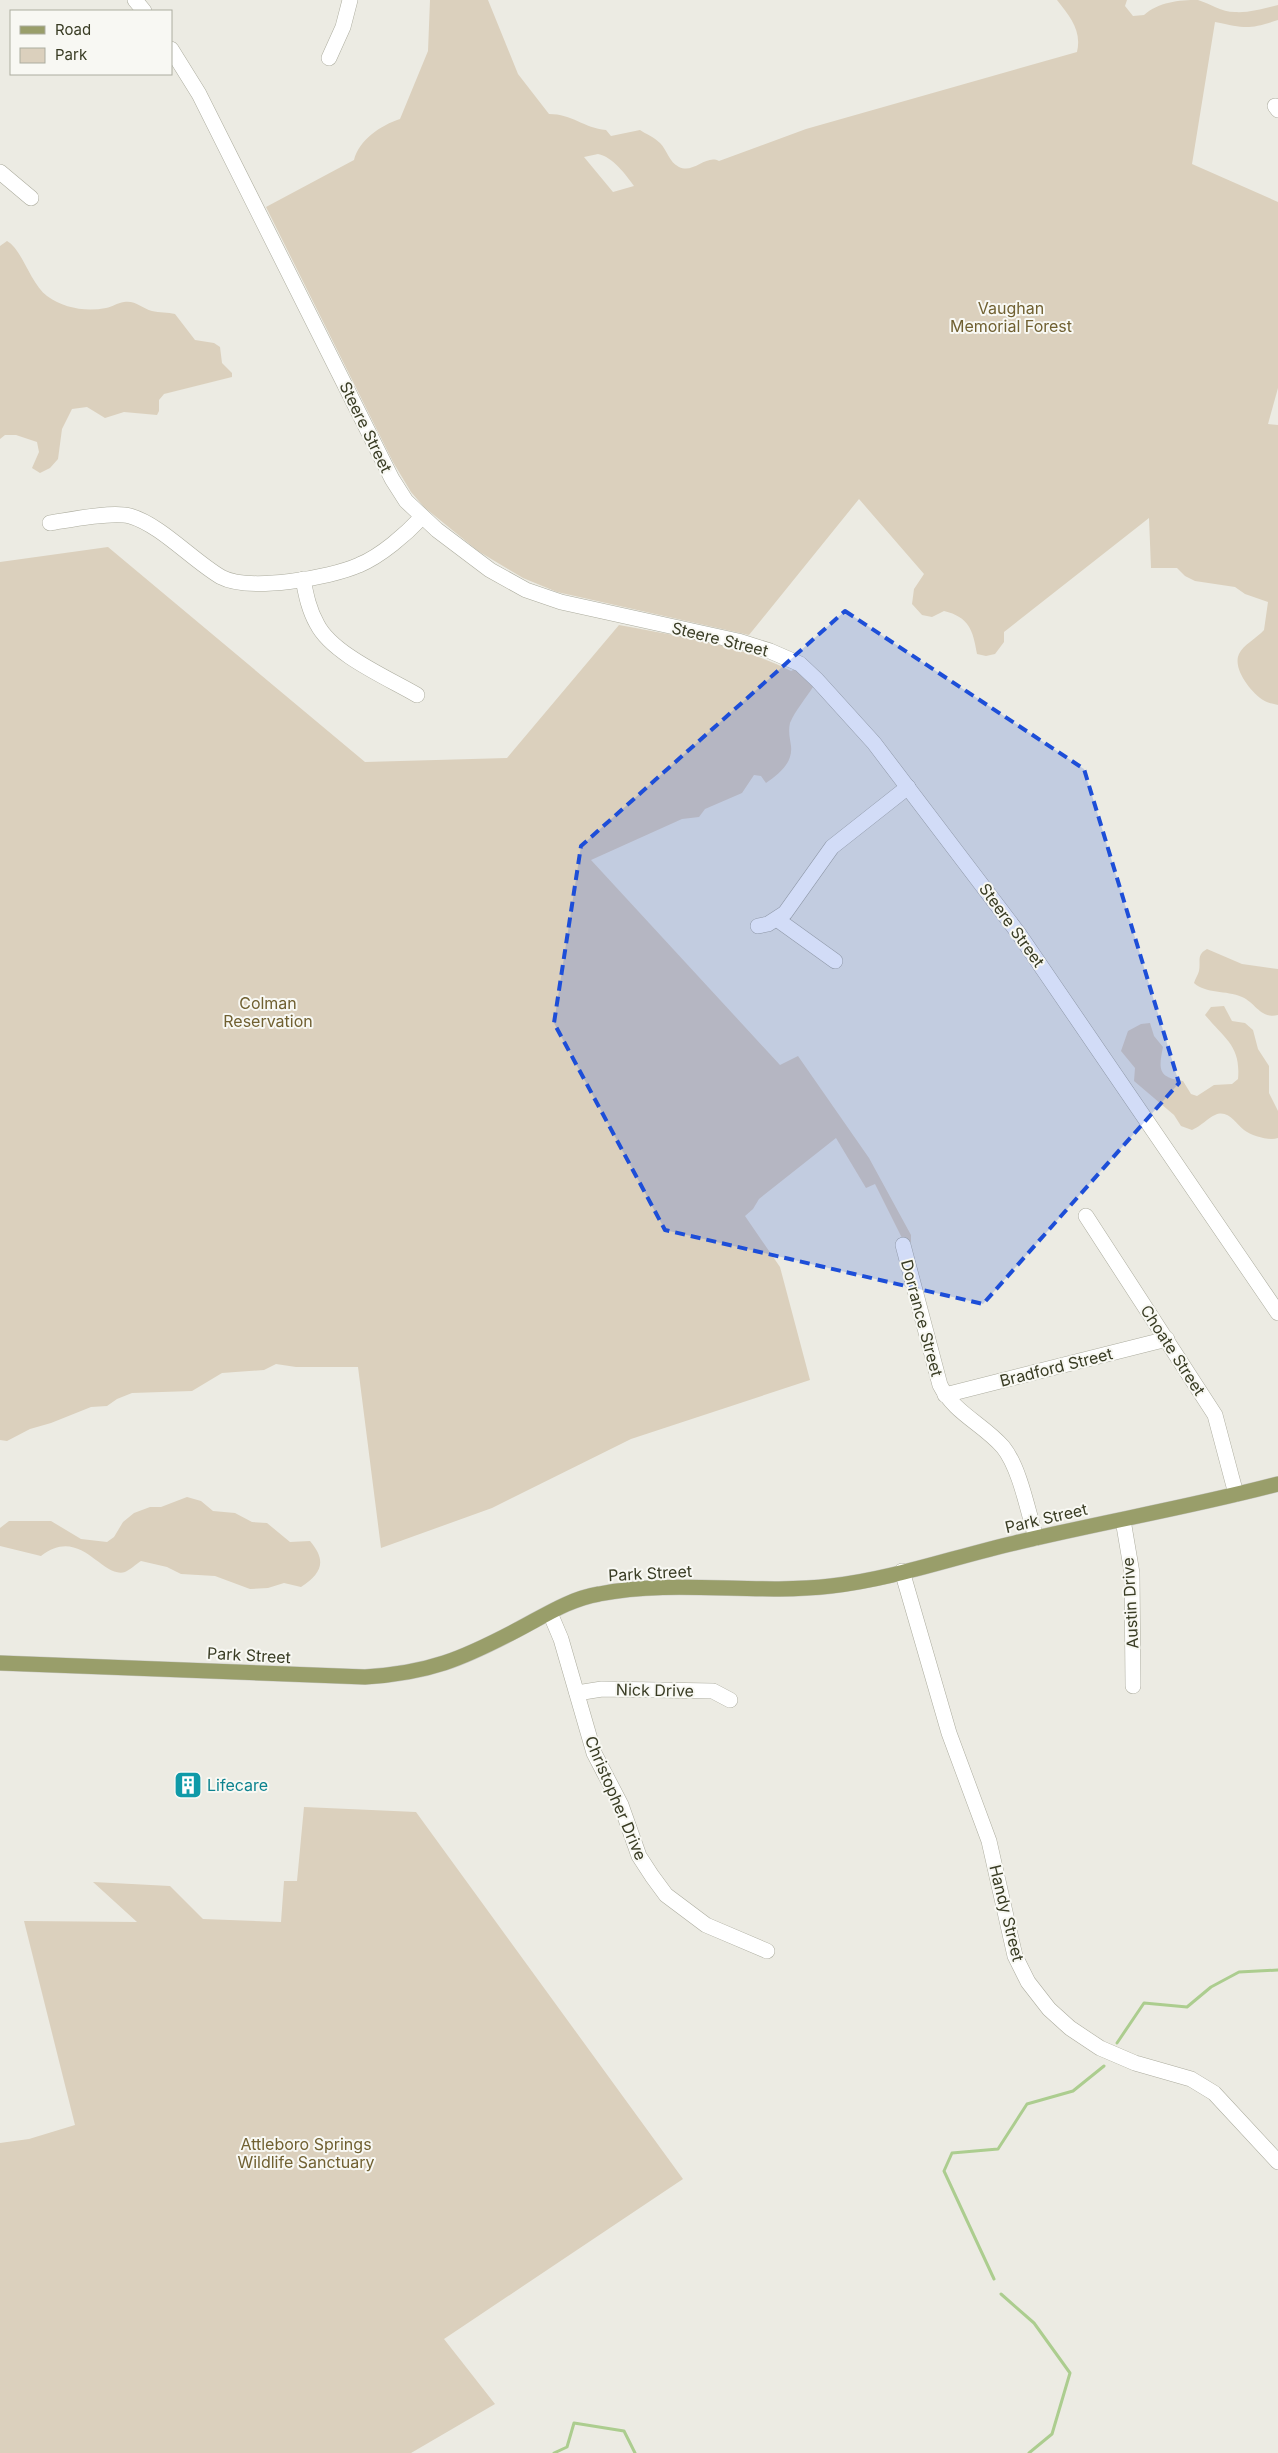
<svg xmlns="http://www.w3.org/2000/svg" width="1278" height="2453" font-family="Inter,sans-serif">
<style>
.green{fill:#dbd0bd;fill-rule:evenodd}
.lines{fill:none;stroke-linecap:round;stroke-linejoin:round}
.stream{stroke:#accd8f;stroke-width:3}
.minor-casing{stroke:#acac9e;stroke-width:16}
.major-casing{stroke:#c8c8c2;stroke-width:16}
.minor{stroke:#fff;stroke-width:15}
.major{stroke:#999e6a;stroke-width:15}
.marked{fill:#1d4ed8;fill-opacity:0.2;stroke:#1d4ed8;stroke-width:4;stroke-dasharray:10 6;stroke-linejoin:round}
.labels{text-anchor:middle;dominant-baseline:central;stroke-width:4;stroke-linejoin:round;paint-order:stroke}
.park-label{font-size:16px;fill:#706031;stroke:#f8f8f3}
.street-label{font-size:16px;fill:#393c24;stroke:#f8f8f3}
.culture-label{font-size:16px;fill:#0d838f;stroke:#f8f8f3;text-anchor:start}
</style>
<rect width="100%" height="100%" fill="#ecebe3"/>
<g class="green">
<path d="M430 0H488L518 74 549 114C572 114 584 128 606 130L611 136 640 130C646 134 654 137 660 143 667 150 669 162 679 167 694 174 706 154 719 161L806 129 1077 52C1082 30 1070 17 1057 0H1127L1125 6 1133 16 1144 15C1159 2 1178 0 1198 0 1211 4 1221 12 1235 12 1249 13 1265 8 1278 5V20C1248 30 1245 28 1215 22L1192 164 1278 202V388L1268 424 1278 425V705C1273 704 1268 703 1263 700 1252 693 1232 669 1239 654 1243 645 1257 638 1264 630L1268 602 1245 594 1235 587 1195 581 1185 576 1177 568H1151L1149 518 1004 632V642L995 654 986 656 977 654C973 630 969 617 944 611L932 617 922 615 912 604 914 589 924 574 859 499 749 635 557 592 523 578 478 551 424 507 411 492 393 462 266 207 354 160C359 140 381 125 400 119L428 51ZM598 154C613 157 626 175 634 186L613 192 584 157Z"/>
<path d="M7 241C22 249 30 283 47 296 64 308 85 312 106 308 112 307 117 303 124 302 135 300 142 308 152 311 159 313 168 312 175 314L195 340 214 343 220 347 222 363 232 373V377L164 394 159 400V411L157 415 124 412 105 418 87 407 72 409 62 429 58 459 50 468 40 473 32 468 39 452 37 442 16 435H5L0 439V246Z"/>
<path d="M108 547 365 762 507 758 619 625C676 636 739 644 791 671L798 668 813 687C806 698 795 711 790 723 788 732 790 738 791 746 793 763 779 774 766 783L761 776 754 775 742 793 705 809 699 817 682 819 591 860 780 1065 798 1056 869 1158 911 1235V1242L903 1243 902 1238 875 1184 866 1188 836 1138 759 1199 753 1209 745 1216 780 1267 810 1380 631 1439 492 1508 381 1548 358 1367H296L276 1364 264 1370 222 1373 192 1391 132 1393 117 1399 107 1406 91 1407 51 1423 30 1429 7 1441 0 1440V562Z"/>
<path d="M1207 949 1242 964 1278 969V1015C1260 1019 1256 1003 1242 997 1226 990 1206 994 1194 983 1195 979 1198 975 1199 971 1201 961 1196 955 1207 949Z"/>
<path d="M1224 1006 1232 1021 1245 1023 1253 1030 1258 1049 1269 1066V1093L1278 1111V1138C1269 1141 1252 1136 1244 1130 1236 1124 1228 1109 1215 1115 1208 1118 1201 1126 1192 1130L1181 1126 1174 1115 1134 1081 1135 1068 1121 1051 1128 1031 1141 1024 1150 1023 1154 1036 1163 1047C1158 1071 1159 1077 1183 1081L1191 1094 1197 1096 1214 1085 1232 1084 1238 1079C1241 1046 1225 1039 1205 1015L1211 1007Z"/>
<path d="M187 1497 201 1501 213 1511 235 1513 252 1522 267 1523 290 1542 310 1541C327 1561 322 1573 301 1587L284 1583 268 1588 250 1589 215 1576 181 1574 167 1567 141 1561C136 1564 130 1570 125 1572 101 1579 81 1525 41 1556L0 1546V1528L9 1521H51L81 1539 107 1542 114 1537 123 1522 134 1513 150 1507H161Z"/>
<path d="M304 1807 416 1812 683 2179 444 2339 495 2404 411 2453H0V2143L29 2139 75 2125 24 1921 137 1922 93 1882 170 1886 203 1919 281 1922 284 1881H297Z"/>
</g>
<g class="lines">
<g class="stream">
<path d="M1117 2043 1144 2003 1187 2007 1211 1987 1239 1972 1278 1970"/>
<path d="M994 2279 944 2171 952 2153 998 2149 1027 2104 1073 2091 1104 2066"/>
<path d="M1001 2294 1034 2323 1070 2373 1052 2434 1029 2453"/>
<path d="M554 2453 567 2447 574 2423 624 2431 635 2453"/>
</g>
<defs>
<g id="minor">
<path d="M135 0 144 11"/>
<path d="M171 49 199 94 392 479 406 501 437 530 490 570 526 590 561 602 738 641 770 651 800 664 817 680 874 743 1019 934 1278 1313"/>
<path d="M329 58 343 27 350 0"/>
<path d="M1275 106 1278 110"/>
<path d="M0 172 31 198"/>
<path d="M50 523C69 520 112 511 130 516 161 525 192 560 221 577 249 592 330 578 359 565 381 556 406 534 422 517"/>
<path d="M303 579C306 595 309 610 317 624 332 654 388 678 417 695"/>
<path d="M778 920 835 961"/>
<path d="M758 926 768 924 785 913 832 847 908 787"/>
<path d="M1086 1216 1215 1415 1236 1494"/>
<path d="M903 1245 940 1385C954 1413 983 1424 1003 1447 1020 1468 1028 1512 1036 1538"/>
<path d="M945 1395 1167 1339"/>
<path d="M1123 1520 1132 1573 1133 1686"/>
<path d="M902 1571 949 1733 989 1841 1015 1956 1028 1982 1049 2009 1070 2028 1100 2048 1135 2063 1191 2079 1214 2093 1278 2162"/>
<path d="M550 1613 561 1639 594 1753 621 1805 639 1856 652 1876 666 1895 706 1925 767 1951"/>
<path d="M577 1693 602 1689 713 1691 730 1700"/>
</g>
<path id="major" d="M0 1663 365 1677C429 1673 462 1659 517 1630 544 1616 569 1599 599 1594 675 1579 754 1595 831 1586 893 1579 954 1557 1015 1543 1102 1522 1191 1507 1278 1484"/>
</defs>
<use href="#minor" class="minor-casing"/>
<use href="#major" class="major-casing"/>
<use href="#minor" class="minor"/>
<use href="#major" class="major"/>
</g>
<path class="marked" d="M845 611 1084 769 1179 1083 983 1304 665 1230 554 1023 581 846Z"/>
<defs>
<symbol id="building-square" viewBox="-11 -11 22 22"><rect x="-9" y="-9" width="18" height="18" rx="4" fill="#0f9aa8" stroke="#f8f8f3"/><path d="M-4-6H4V6H1V3H-1V6H-4ZM-2.5-4.3h1.7v1.8h-1.7ZM.8-4.3h1.7v1.8H.8ZM-2.5-1h1.7V.8h-1.7ZM.8-1h1.7V.8H.8Z" fill="#fff"/></symbol>
</defs>
<g fill-rule="evenodd">
<use href="#building-square" x="172" y="1769" width="32" height="32"/>
</g>
<g class="labels">
<g class="park-label">
<text x="1011" y="308">Vaughan<tspan x="1011" dy="18">Memorial Forest</tspan></text>
<text x="268" y="1003">Colman<tspan x="268" dy="18">Reservation</tspan></text>
<text x="306" y="2144">Attleboro Springs<tspan x="306" dy="18">Wildlife Sanctuary</tspan></text>
</g>
<g class="street-label">
<text transform="translate(366 427) rotate(64)">Steere Street</text>
<text transform="translate(720 639) rotate(14)">Steere Street</text>
<text transform="translate(1012 925) rotate(54)">Steere Street</text>
<text transform="translate(922 1318) rotate(75)">Dorrance Street</text>
<text transform="translate(1173 1350) rotate(57)">Choate Street</text>
<text transform="translate(1056 1367) rotate(-14)">Bradford Street</text>
<text transform="translate(1046 1518) rotate(-13)">Park Street</text>
<text transform="translate(650 1573) rotate(-3)">Park Street</text>
<text transform="translate(1130 1603) rotate(-93)">Austin Drive</text>
<text transform="translate(249 1655) rotate(3)">Park Street</text>
<text transform="translate(655 1690) rotate(1)">Nick Drive</text>
<text transform="translate(616 1798) rotate(67)">Christopher Drive</text>
<text transform="translate(1007 1913) rotate(76)">Handy Street</text>
</g>
<g class="culture-label">
<text x="207" y="1785">Lifecare</text>
</g>
</g>
<rect x="10" y="10" width="162" height="65" fill="#f8f8f3" stroke="#acada0"/>
<rect x="20" y="26" width="25" height="8" fill="#999e6a" stroke="#acada0"/>
<text x="55" y="35" font-size="15" fill="#393c24">Road</text>
<rect x="20" y="48" width="25" height="15" fill="#dbd0bd" stroke="#acada0"/>
<text x="55" y="60" font-size="15" fill="#393c24">Park</text>
</svg>
